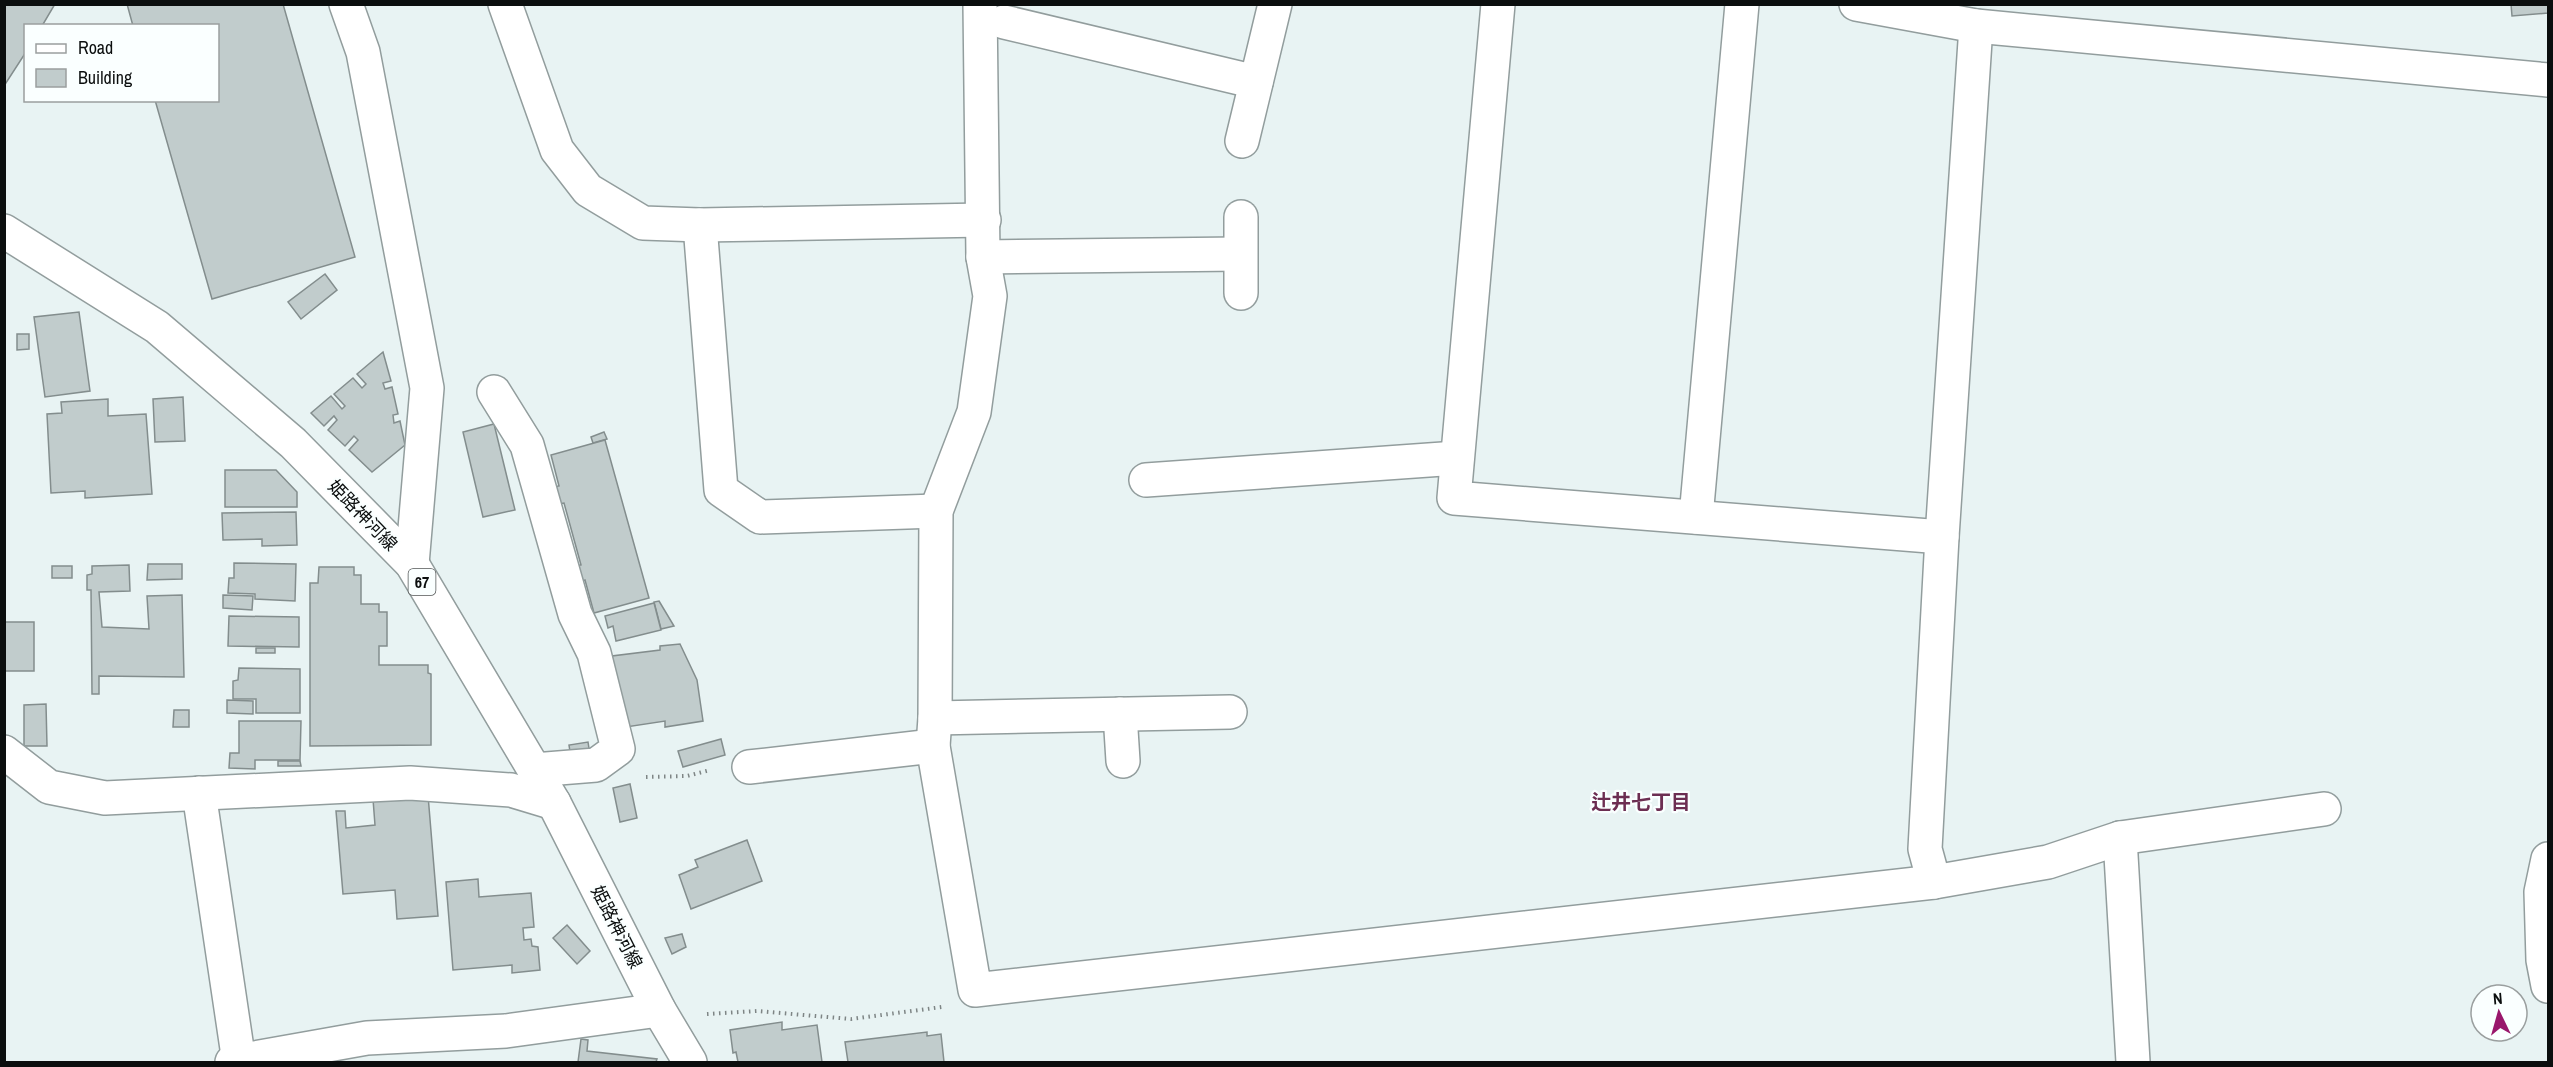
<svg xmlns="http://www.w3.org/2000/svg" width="2553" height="1067" font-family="'Archivo Narrow','Noto Sans JP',sans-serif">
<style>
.building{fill:#c1cccc;stroke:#838d8d;stroke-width:1.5}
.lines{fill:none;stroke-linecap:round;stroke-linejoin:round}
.minor-casing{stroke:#929d9d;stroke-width:36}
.major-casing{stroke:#929d9d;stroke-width:36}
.path{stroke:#7e8585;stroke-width:4;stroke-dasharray:1.5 4.5;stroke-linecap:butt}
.minor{stroke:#fff;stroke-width:33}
.major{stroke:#fff;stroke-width:33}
.labels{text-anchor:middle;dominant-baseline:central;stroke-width:4.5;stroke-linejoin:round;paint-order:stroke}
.shield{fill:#faffff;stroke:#535656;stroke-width:1.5}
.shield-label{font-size:16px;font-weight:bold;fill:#0b0e0e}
.street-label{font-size:18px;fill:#0b0e0e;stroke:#faffff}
.neighbourhood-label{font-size:20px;font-weight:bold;fill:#6c2e52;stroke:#faffff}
</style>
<rect width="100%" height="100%" fill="#e8f3f3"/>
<g class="building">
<path d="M4 4H55L42 26H26V52L4 86Z"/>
<path d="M127 4H283L355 257 212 299 155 100H218V26H133Z"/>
<path d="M2511 4H2548V13L2512 16Z"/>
<path d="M325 274 337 290 301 319 288 302Z"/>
<path d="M79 312 90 391 45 397 34 317Z"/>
<path d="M17 334H29V349L17 350Z"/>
<path d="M383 352 391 381 383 383 385 389 392 387 398 414 393 415 394 423 400 421 405 445 372 472 349 450 358 440 354 436 345 446 328 430 337 420 334 416 324 426 311 413 331 396 342 409 345 406 334 394 353 378 362 388 366 384 357 374Z"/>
<path d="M183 397 185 441 155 442 153 399Z"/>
<path d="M108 399V416L146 414 152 494 85 498V491L51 493 47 414 62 413 61 402Z"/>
<path d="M494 424 515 510 483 517 463 432Z"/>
<path d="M604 432 607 439 593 443 591 437Z"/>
<path d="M605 440 649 598 594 613 585 580 580 582 575 566 581 565 564 503 558 504 553 487 559 486 551 455Z"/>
<path d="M225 470H276L297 492V507H225Z"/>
<path d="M296 512 297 545 262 546V539L223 540 222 513Z"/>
<path d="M234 563 296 564 295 601 255 599V594L228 593 229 578H234Z"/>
<path d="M148 564H182V579L147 580Z"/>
<path d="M129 565 130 591 99 592 102 627 149 629 147 596 182 595 184 677 99 676V694H92L91 590H87V575L92 574V566Z"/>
<rect x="52" y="566" width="20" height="12"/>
<path d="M319 567H354V575H361V604H379V612H387V646H379V665H428V673L431 674V745L310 746V583H318Z"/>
<path d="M223 595 253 596 252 610 223 608Z"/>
<path d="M659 601 674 626 661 629 654 602Z"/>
<path d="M654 603 661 630 616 641 613 626 608 628 605 616Z"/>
<path d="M229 616 299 617V647L228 646Z"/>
<rect x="4" y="622" width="30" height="49"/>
<path d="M680 644 697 680 703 721 665 727V721L626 727 612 656 660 650V646Z"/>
<rect x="256" y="648" width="19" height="5"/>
<path d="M239 668 300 669V713H256V699H233V681L238 680Z"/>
<path d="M227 700 253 701V714L227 713Z"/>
<path d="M46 704 47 746H24V705Z"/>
<path d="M174 710H189V727H173Z"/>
<path d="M239 721H301L300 760H255V769L229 768 230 753H239Z"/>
<path d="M721 739 725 755 683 767 678 751Z"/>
<path d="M588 742 590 755 571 758 569 745Z"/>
<path d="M278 761H300L301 766H278Z"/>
<path d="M630 784 637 818 620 822 613 788Z"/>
<path d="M428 795 438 916 397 919 395 890 343 894 336 811H345L346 828 375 825 373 799Z"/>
<path d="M747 840 762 881 691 909 679 875 698 867 695 860Z"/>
<path d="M478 879 479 897 531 893 534 927 523 928 524 940 531 939 532 946 538 947 540 970 512 973V965L453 970 446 882Z"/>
<path d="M567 925 590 951 577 964 553 938Z"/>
<path d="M682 934 686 947 672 954 665 938Z"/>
<path d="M782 1022V1030L817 1025 822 1062H738L736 1052 733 1053 730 1030Z"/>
<path d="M927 1032V1036L941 1034 944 1062H848L845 1042Z"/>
<path d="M581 1039 588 1040 587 1051 657 1059 656 1062H578Z"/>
</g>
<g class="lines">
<defs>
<g id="minor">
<path d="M346 4 363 52 427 388 412 564"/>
<path d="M505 4 557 150 588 190 643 223 700 225 984 220"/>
<path d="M980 4 983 257 990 296 974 412 936 511 935 718 933 746 975 990 1934 882 2048 862 2120 838 2324 809"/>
<path d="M1498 4 1454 498 1942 537"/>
<path d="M1856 4 1976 26 2548 80"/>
<path d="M1004 22 1256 82"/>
<path d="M1242 141 1275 4"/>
<path d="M1241 217V293"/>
<path d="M700 225 721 490 760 517 936 511"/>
<path d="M983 257 1240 254"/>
<path d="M494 392 527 445 575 614 594 653 618 749 596 765 534 770"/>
<path d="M1146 480 1457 458"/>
<path d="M1696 517 1742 4"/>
<path d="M1120 714 1123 761"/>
<path d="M935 718 1230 712"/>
<path d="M4 752 49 787 105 798 410 783 511 790 554 803"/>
<path d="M749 767 933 746"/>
<path d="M199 793 239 1062"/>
<path d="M2120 838 2133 1062"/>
<path d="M2548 859 2541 892 2543 960 2548 986"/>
<path d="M1934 882 1925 849 1942 537 1976 26"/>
<path d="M232 1062 367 1038 506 1031 659 1010"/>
</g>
<path id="major" d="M4 231 157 327 293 443 412 564 554 803 659 1010 690 1062"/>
</defs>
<use href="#minor" class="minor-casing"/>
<use href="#major" class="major-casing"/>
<g class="path">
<path d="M646 777 687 776 710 770"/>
<path d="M707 1014 757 1011 851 1019 942 1007"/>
</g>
<use href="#minor" class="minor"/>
<use href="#major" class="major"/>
</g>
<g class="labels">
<rect class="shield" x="408.5" y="569" width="27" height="26" rx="4.5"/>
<g class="shield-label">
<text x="422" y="582">67</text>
</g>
<g class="street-label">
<text transform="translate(363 515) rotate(46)">姫路神河線</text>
<text transform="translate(617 927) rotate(63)">姫路神河線</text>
</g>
<g class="neighbourhood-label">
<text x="1641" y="801">辻井七丁目</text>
</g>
</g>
<rect width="2553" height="1067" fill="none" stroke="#0b0e0e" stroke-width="12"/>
<rect x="24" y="24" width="195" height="78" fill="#faffff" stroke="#9a9f9f" stroke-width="1.5"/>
<rect x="36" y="44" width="30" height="9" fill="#ffffff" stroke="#9a9f9f" stroke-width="1.5"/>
<text x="78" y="54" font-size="18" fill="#0b0e0e">Road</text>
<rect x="36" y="69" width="30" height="18" fill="#c1cccc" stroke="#9a9f9f" stroke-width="1.5"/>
<text x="78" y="84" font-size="18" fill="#0b0e0e">Building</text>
<g transform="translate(2499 1013) rotate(355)"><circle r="28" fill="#faffff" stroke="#9a9f9f" stroke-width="1.5"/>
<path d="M0-4.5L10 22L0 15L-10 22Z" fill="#99176c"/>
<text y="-9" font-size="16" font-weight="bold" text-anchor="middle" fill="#0b0e0e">N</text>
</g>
</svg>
